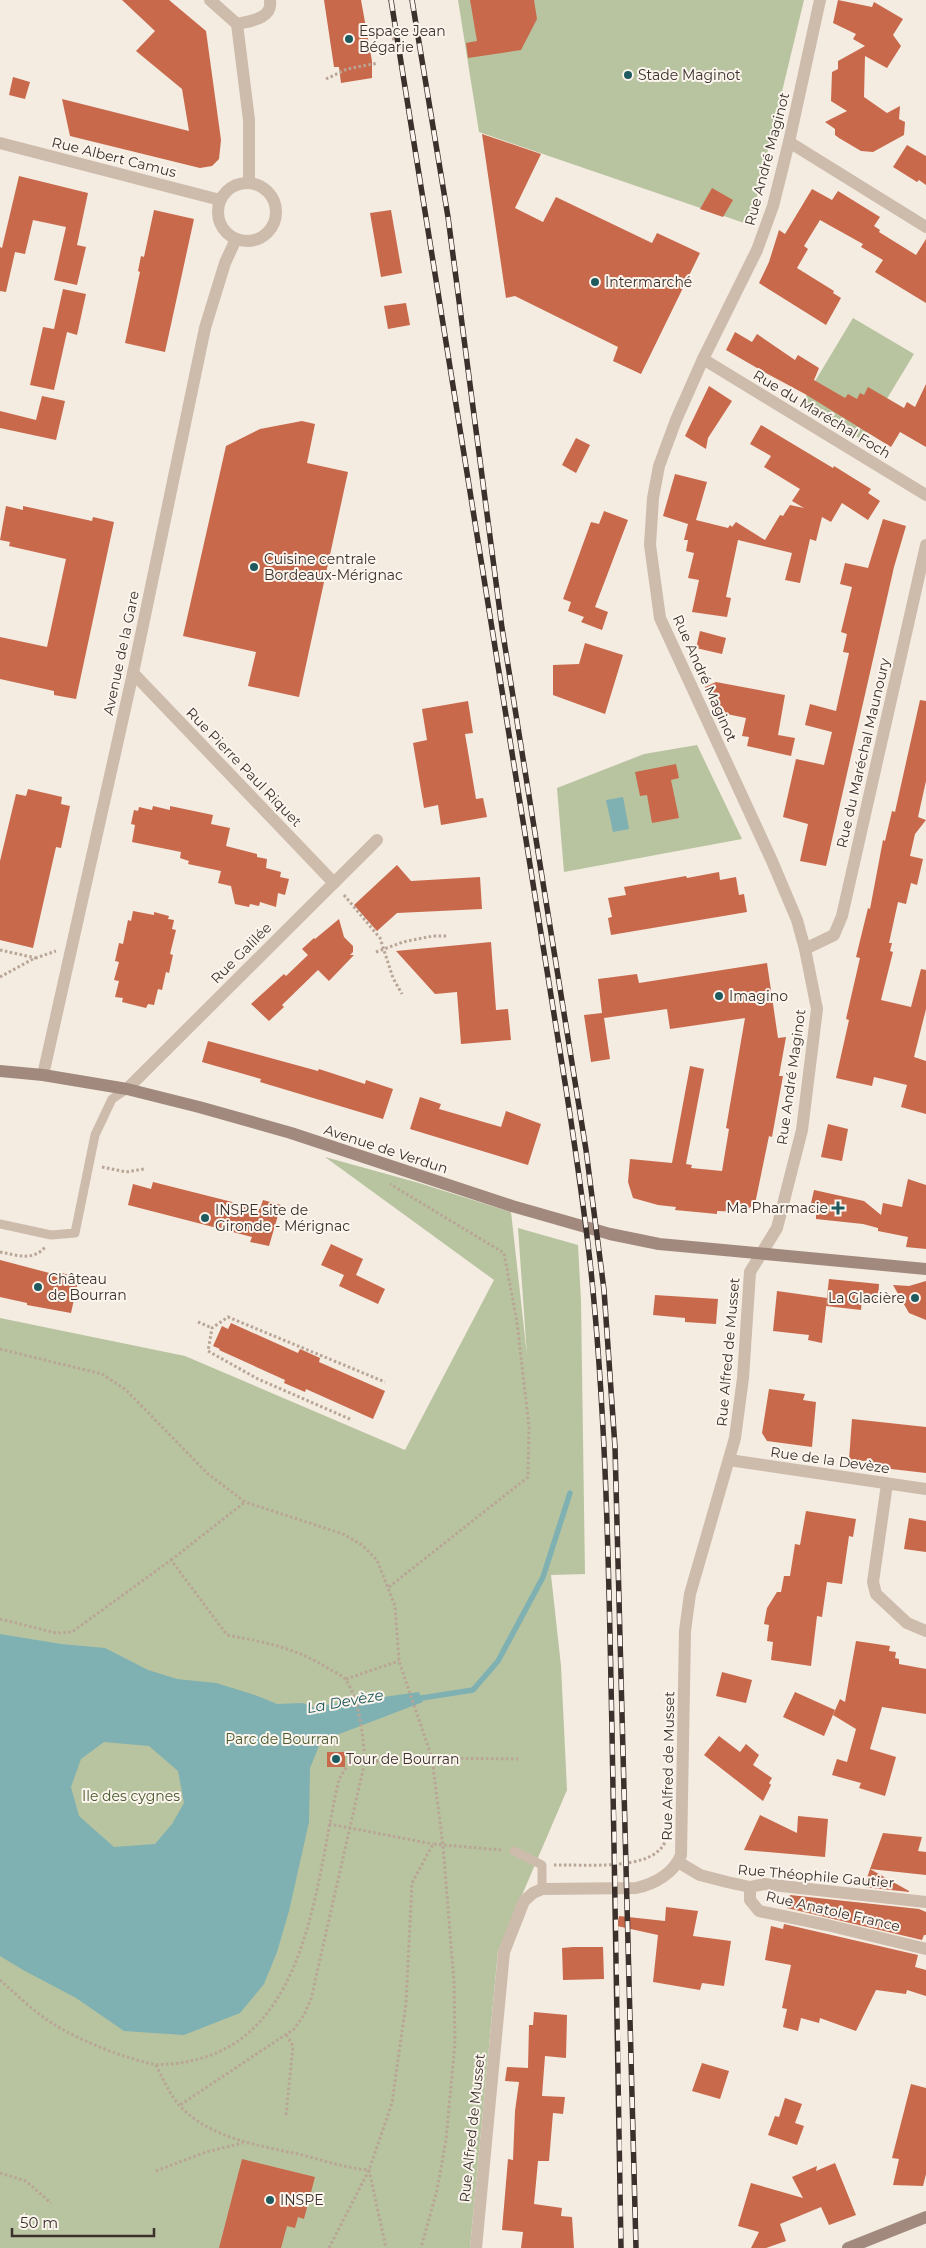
<svg xmlns="http://www.w3.org/2000/svg" width="926" height="2248" font-family="Montserrat,sans-serif">
<style>
.green{fill:#b8c4a0}
.water{fill:#7fb0b2;fill-rule:evenodd}
.lines{fill:none;stroke-linecap:round;stroke-linejoin:round}
.stream{stroke:#7fb0b2;stroke-width:5.5}
.building{fill:#c8694b}
.path{stroke:#b9a596;stroke-width:3;stroke-dasharray:2.5 2.5;stroke-linecap:butt}
.service{stroke:#cdbbac;stroke-width:9}
.minor{stroke:#cdbbac;stroke-width:12}
.tertiary{stroke:#cdbbac;stroke-width:12}
.secondary{stroke:#a18a7d;stroke-width:12}
.rail-casing{stroke:#3b302b;stroke-width:5.5}
.rail{stroke:#fbf5ee;stroke-width:4;stroke-dasharray:11;stroke-linecap:butt}
.poi-dot{fill:#1f5a5e;stroke:#fbf5ee;stroke-width:2}
.labels{text-anchor:middle;dominant-baseline:central;stroke-width:4;stroke-linejoin:round;paint-order:stroke}
.poi-label{font-size:14px;fill:#3b302b;stroke:#fbf5ee;text-anchor:start}
.street-label{font-size:14px;fill:#3b302b;stroke:#fbf5ee}
.park-label{font-size:14px;fill:#4a5a2e;stroke:#fbf5ee}
.water-label{font-size:15px;font-style:italic;fill:#1f5a5e;stroke:#fbf5ee}
</style>
<rect width="100%" height="100%" fill="#f4ebe1"/>
<g class="green">
<path d="M458 0H804L750 225 479 132Z"/>
<path d="M853 318 914 354 862 440 802 403Z"/>
<path d="M697 745 742 839 564 872 557 788 644 754Z"/>
<path d="M325 1157 419 1183 511 1212 527 1355 518 1228 578 1245 581 1301 585 1574 551 1575 561 1666 567 1790 498 1951 470 2248H0V1318L185 1356 405 1450 494 1280Z"/>
</g>
<g class="water">
<path d="M623 797 629 829 613 832 606 800Z"/>
<path d="M0 1634 61 1644 105 1648 148 1670 177 1679 216 1683 255 1695 277 1704 303 1703 312 1707 419 1692 423 1702 321 1741 310 1768 309 1822 289 1911 277 1952 264 1984 240 2013 184 2035 124 2031 76 1998 23 1970 0 1956ZM104 1742 149 1746 178 1771 184 1803 172 1824 155 1844 114 1847 79 1816 71 1787 81 1759Z"/>
</g>
<g class="lines">
<path class="stream" d="M415 1699 473 1690 498 1661 543 1577 570 1493"/>
</g>
<g class="building">
<path d="M122 0H169L206 31 221 140 219 159 212 166 200 168 70 136 62 99 189 131 182 89 136 51 155 31Z"/>
<path d="M324 0H361L372 61V78L341 83 339 67H334Z"/>
<path d="M470 0H534L537 19 521 50 468 58 466 43 477 41Z"/>
<path d="M838 0 872 7 874 2 903 19 893 35 901 46 887 68 865 56 864 97 887 113 900 106 899 119 905 122 904 135 873 152 861 151 839 138 835 135V129L825 122 847 111 831 101 832 72 838 69V61L865 46 853 39 856 34 833 23Z"/>
<path d="M13 77 30 82 25 99 9 95Z"/>
<path d="M482 134 541 154 515 208 543 222 556 197 652 243 657 233 700 253 641 374 613 361 618 347 515 296 506 298Z"/>
<path d="M907 145 926 156V185L919 180 917 182 893 167Z"/>
<path d="M19 176 88 193 77 245 86 247 77 285 54 280 66 227 33 220 25 254 15 252 6 292 0 291V247L2 248Z"/>
<path d="M712 188 733 200 723 217 700 209Z"/>
<path d="M812 189 832 200 838 191 880 217 874 226 880 230 879 232 916 255 926 239V303L875 272 883 260 861 247 863 244 820 220 804 246 808 249 797 268 834 291 833 293 841 298 826 325 759 283 769 262 779 230 785 234Z"/>
<path d="M154 210 194 219 165 352 125 343 140 272 138 271 141 256 144 257Z"/>
<path d="M391 210 402 273 381 277 370 213Z"/>
<path d="M63 289 86 294 77 335 67 332 54 390 30 385 43 327 59 330 54 329Z"/>
<path d="M406 303 410 325 388 329 384 306Z"/>
<path d="M735 332 752 342 757 334 795 360 798 355 819 368 814 380 845 398 848 394 857 399 860 393 864 395 868 387 904 408 907 402 915 407 926 384V447L900 432 891 447 805 394 764 372 726 350Z"/>
<path d="M709 386 732 401 708 438 706 449 685 436Z"/>
<path d="M42 396 65 401 56 440 0 428V411L36 420Z"/>
<path d="M302 421 315 424 307 463 348 472 299 697 248 686 256 652 183 636 226 446 260 429Z"/>
<path d="M761 425 833 468 834 466 871 489 868 493 880 501 868 520 842 503 831 522 822 517 816 541 810 539 800 583 785 580 792 553 738 540 726 597 731 598 727 617 692 612 699 580 688 578 694 553 686 551 688 540H684L688 524 663 516 675 474 707 482 696 520 728 528 730 525 732 527 736 522 765 540 780 515 783 516 790 505 804 508 792 501 800 489 764 467 771 456 750 444Z"/>
<path d="M576 438 590 445 576 473 562 465Z"/>
<path d="M6 506 23 510V506L92 521 93 517 114 522 76 699 54 695V691L0 679V637L47 647 66 559 9 546 10 542 0 540Z"/>
<path d="M604 511 628 520 595 607 608 612 602 630 581 622 584 617 568 611 571 602 563 599 591 522 599 524Z"/>
<path d="M883 519 906 526 894 567 826 866 800 861 808 824 783 817 796 759 824 765 832 732 805 725 810 704 836 711 849 653 843 652 847 634 841 632 852 587 840 584 845 563 868 568Z"/>
<path d="M700 631 726 638 722 654 696 648Z"/>
<path d="M585 643 623 655 605 714 553 695V665L579 664Z"/>
<path d="M716 682 785 695 778 735 795 738 791 756 747 746 749 737 742 736 746 718 717 712 705 687Z"/>
<path d="M920 700 926 701V781L918 817 926 820 915 834 910 856 923 859 917 885 911 883 906 904 898 902 889 943H892L890 951 893 952 881 1000 911 1007 921 969 926 970V1009L914 1057 926 1061V1114L901 1107 907 1085 874 1077 872 1086 836 1078 849 1020 846 1019 860 958 856 957 868 908 870 909 883 840 885 841 892 811 895 812Z"/>
<path d="M468 701 473 733 465 734 476 799 483 798 487 817 441 825 438 805 424 808 413 743 427 740 422 709Z"/>
<path d="M676 764 679 778 671 780 679 818 652 823 647 795 640 796 635 772Z"/>
<path d="M28 789 62 797 61 804 70 806 61 848 56 847 33 948 0 940V861L16 794 26 796Z"/>
<path d="M153 806 170 810V806L213 815 211 824 230 828 226 846 257 854V857L267 859 266 868 281 872 280 877 289 879 285 895 278 893 276 907 260 902 259 906 250 904 249 907 235 904 231 886 218 883 221 871 188 864 189 861 180 858 181 852 132 842 135 825 131 824 134 810 138 811 139 807 152 810Z"/>
<path d="M397 865 411 881 480 877 482 909 397 913 377 931 354 905Z"/>
<path d="M719 872 720 880 736 877 739 895 744 894 747 912 611 935 608 918 612 917 608 898 626 895 624 887 686 876 687 878Z"/>
<path d="M133 911 154 915V912L169 916 168 919 174 920 172 929 176 930 170 954 173 955 169 973 166 972 162 990 158 989 154 1005 148 1004 146 1008 122 1002 123 998 115 997 119 981 114 980 119 962 115 961 119 943 123 944 128 920 131 921Z"/>
<path d="M339 919 344 937 353 946V952L350 955H354L329 981 318 970 282 1005 284 1007 269 1021 251 1004 284 974 286 976 308 955 302 949 314 938 315 939Z"/>
<path d="M491 942 496 1010 508 1009 511 1040 461 1044 457 992 435 994 396 951Z"/>
<path d="M767 963 778 1038 786 1037 779 1076H783L772 1137 769 1136 755 1204 743 1212 717 1211V1214L675 1210 676 1207 658 1205 633 1198 628 1182 630 1159 672 1163 690 1066 704 1069 686 1164 692 1165 691 1168 722 1171 729 1129 726 1128 745 1018 670 1029 667 1009 604 1018 610 1059 591 1062 584 1015 602 1013 598 979 637 974 639 983Z"/>
<path d="M208 1041 318 1071 319 1069 365 1084 366 1080 393 1089 383 1119 260 1082 261 1079 202 1062Z"/>
<path d="M420 1097 441 1104 439 1109 501 1127 506 1111 541 1124 528 1165 410 1129Z"/>
<path d="M828 1124 848 1129 842 1161 821 1157Z"/>
<path d="M908 1179 926 1185V1249L906 1247 908 1237 878 1231V1228L863 1224 816 1219V1214L809 1212 814 1190 864 1201 881 1215 883 1203 902 1207Z"/>
<path d="M153 1182 260 1209 263 1200 281 1205 269 1246 250 1242 252 1237 128 1205 133 1184 151 1189Z"/>
<path d="M331 1244 363 1259 356 1275 385 1289 378 1304 339 1286 344 1275 321 1265Z"/>
<path d="M0 1260 57 1275V1272L79 1277 71 1313 27 1305V1303L0 1297Z"/>
<path d="M829 1279 879 1284 878 1301 862 1300 861 1310 826 1306Z"/>
<path d="M926 1281V1320L909 1313 893 1285 909 1286Z"/>
<path d="M777 1291 827 1298 822 1343 808 1340 809 1335 773 1331Z"/>
<path d="M655 1295 718 1299 716 1324 685 1322V1318L653 1315Z"/>
<path d="M231 1323 298 1353 300 1349 320 1358 319 1362 385 1391 373 1419 306 1389 305 1392 284 1383 285 1380 219 1350 220 1349 213 1346 222 1326 228 1329Z"/>
<path d="M769 1389 805 1394 803 1400 816 1402 812 1447 767 1441 762 1433Z"/>
<path d="M852 1419 926 1427V1473L865 1466V1461L849 1460Z"/>
<path d="M806 1511 856 1519 853 1537 849 1536 842 1584 827 1582 822 1617 817 1616 811 1666 771 1660 773 1642 767 1641 769 1625 764 1624 767 1608 777 1592H781L784 1576H790L795 1544 800 1545Z"/>
<path d="M909 1518 926 1521V1552L904 1549Z"/>
<path d="M856 1641 890 1646 889 1651 896 1652 895 1658 899 1659V1664L926 1669V1714L882 1707 870 1749 896 1757 885 1796 859 1788 861 1783 832 1775 837 1759 847 1762 856 1729 833 1715 840 1699 845 1702Z"/>
<path d="M722 1672 752 1680 746 1703 716 1696Z"/>
<path d="M795 1692 835 1710 824 1736 783 1717Z"/>
<path d="M719 1736 740 1752 746 1744 759 1755 753 1765 772 1778 769 1783 771 1785 763 1801 704 1755Z"/>
<rect x="327" y="1752" width="18" height="15"/>
<path d="M760 1815 797 1833 798 1816 828 1819 825 1857 744 1850Z"/>
<path d="M883 1833 922 1837 918 1851 926 1852V1875L870 1869Z"/>
<path d="M870 1869 909 1891V1892L864 1887Z"/>
<path d="M790 1895 919 1909 926 1912V1935H924L922 1940 787 1908Z"/>
<path d="M666 1907 698 1911 693 1936 731 1941 724 1986 702 1983 700 1990 653 1982 658 1935 617 1926 619 1916 665 1921Z"/>
<path d="M784 1924 918 1955 915 1967 926 1970V1996L907 1990 906 1994 876 1990 856 2031 820 2018 819 2023 801 2018 798 2031 783 2027 787 2009 782 2008 791 1965 765 1960 771 1926 783 1929Z"/>
<path d="M573 1947H603L604 1979 563 1980 562 1948Z"/>
<path d="M534 2012 567 2015 566 2058 545 2056 542 2096 565 2097 563 2114 553 2113 549 2161H538L534 2204 562 2208 561 2216 572 2217 574 2248H521L523 2232 502 2230 508 2159 513 2160 515 2111 519 2082 505 2081 507 2067 528 2068 529 2025H533Z"/>
<path d="M702 2063 729 2071 720 2099 692 2091Z"/>
<path d="M911 2084 926 2088V2174L923 2186 893 2185 899 2159 892 2158Z"/>
<path d="M785 2098 802 2104 795 2123 804 2126 797 2145 768 2135 775 2116 779 2117Z"/>
<path d="M242 2159 315 2177 304 2219 298 2217 295 2228 287 2226 281 2248H219Z"/>
<path d="M835 2163 856 2215 829 2225 821 2207 780 2224 786 2241 766 2248H751L759 2232 738 2226 751 2183 803 2198 792 2177 817 2166 816 2171Z"/>
</g>
<g class="lines">
<g class="path">
<path d="M392 39 402 37"/>
<path d="M326 79 347 69 378 63"/>
<path d="M344 895 380 938 393 978 402 994"/>
<path d="M0 950 36 958"/>
<path d="M376 952 403 942 433 936H448"/>
<path d="M0 977 33 959 56 951"/>
<path d="M102 1167 126 1172 144 1169"/>
<path d="M0 1252C17 1255 33 1262 46 1246"/>
<path d="M198 1322 212 1328"/>
<path d="M0 1349 102 1374 126 1390 208 1474 245 1502 343 1534 362 1545 377 1560 395 1606 399 1661 432 1758 443 1846 454 1982 455 2042 446 2140 437 2190 421 2248"/>
<path d="M350 1419 258 1379 208 1351 212 1328 228 1317 385 1382"/>
<path d="M171 1560 245 1502"/>
<path d="M389 1587 528 1477 529 1427 517 1322 504 1253 390 1184"/>
<path d="M0 1619 56 1633 72 1632 171 1560 227 1635C268 1643 294 1647 331 1670 335 1672 343 1676 346 1680 360 1701 363 1737 365 1761L311 1999 304 2015 294 2029 180 2105"/>
<path d="M346 1679 399 1661"/>
<path d="M329 1824 433 1844"/>
<path d="M554 1865C583 1864 652 1872 665 1842"/>
<path d="M0 1980C17 1995 35 2013 55 2025 85 2043 122 2057 156 2065 163 2079 169 2093 179 2105 209 2138 257 2145 298 2154 322 2160 345 2168 369 2170L386 2248"/>
<path d="M156 2065C167 2064 179 2064 190 2061 311 2037 316 1875 339 1779L349 1763 432 1758 518 1759"/>
<path d="M286 2115 293 2046 286 2034"/>
<path d="M156 2171 206 2152 243 2143"/>
<path d="M0 2173 26 2181 51 2203"/>
<path d="M329 2248 369 2170 392 2103 406 2003 412 1883 433 1844 501 1850"/>
</g>
<g class="service">
<path d="M0 1224 51 1235 75 1233 95 1135 112 1099 127 1089"/>
<path d="M514 1851 542 1865V1889"/>
</g>
<g class="minor">
<path d="M210 0 237 24 249 120V183"/>
<path d="M237 24C250 21 273 19 270 0"/>
<path d="M789 142 926 227"/>
<path d="M0 143 220 200"/>
<circle cx="247" cy="212" r="29"/>
<path d="M703 359 926 495"/>
<path d="M133 673 334 883"/>
<path d="M805 949 834 935 842 916 926 545"/>
<path d="M43 1075 133 673 205 328 225 263 236 239"/>
<path d="M127 1089 377 840"/>
<path d="M729 1460 926 1489"/>
<path d="M887 1484 873 1582 876 1594 907 1623 926 1631"/>
<path d="M678 1862 700 1875 727 1882 750 1887 764 1884 926 1902"/>
<path d="M750 1887V1900L759 1911 827 1925 926 1949"/>
</g>
<path class="tertiary" d="M476 2248 504 1952 524 1901 533 1893 542 1889 636 1888C655 1884 674 1873 681 1855L685 1631 690 1594 735 1438 743 1378 750 1272 777 1228 802 1130 817 1009 805 949 797 920 772 861 660 618 650 545 653 498 659 466 676 420 703 359 757 250 773 206 789 142 820 0"/>
<g class="secondary">
<path d="M0 1071 43 1075 127 1089 199 1107 291 1133 512 1206 610 1234 659 1244 926 1269"/>
<path d="M848 2248 926 2217"/>
</g>
<defs>
<g id="rail">
<path d="M391 0 567 1095C577 1160 587 1225 593 1291 607 1437 609 1585 612 1732 616 1904 619 2076 621 2248"/>
<path d="M412 0 448 217 502 628 586 1150 604 1290 615 1447 636 2248"/>
</g>
</defs>
<use href="#rail" class="rail-casing"/>
<use href="#rail" class="rail"/>
</g>
<g class="poi-dot">
<circle cx="349" cy="39" r="5"/>
<circle cx="628" cy="75" r="5"/>
<circle cx="595" cy="282" r="5"/>
<circle cx="254" cy="567" r="5"/>
<circle cx="719" cy="996" r="5"/>
<path d="M835.5 1200.5h5v5h5v5h-5v5h-5v-5h-5v-5h5z"/>
<circle cx="205" cy="1218" r="5"/>
<circle cx="38" cy="1287" r="5"/>
<circle cx="915" cy="1298" r="5"/>
<circle cx="336" cy="1759" r="5"/>
<circle cx="270" cy="2200" r="5"/>
</g>
<g class="labels">
<g class="poi-label">
<text x="359" y="31">Espace Jean<tspan x="359" dy="16">Bégarie</tspan></text>
<text x="638" y="75">Stade Maginot</text>
<text x="605" y="282">Intermarché</text>
<text x="264" y="559">Cuisine centrale<tspan x="264" dy="16">Bordeaux-Mérignac</tspan></text>
<text x="729" y="996">Imagino</text>
<text x="828" y="1208" text-anchor="end">Ma Pharmacie</text>
<text x="215" y="1210">INSPE site de<tspan x="215" dy="16">Gironde - Mérignac</tspan></text>
<text x="48" y="1279">Château<tspan x="48" dy="16">de Bourran</tspan></text>
<text x="905" y="1298" text-anchor="end">La Glacière</text>
<text x="346" y="1759">Tour de Bourran</text>
<text x="280" y="2200">INSPE</text>
</g>
<g class="street-label">
<text transform="translate(114 157) rotate(14)">Rue Albert Camus</text>
<text transform="translate(767 159) rotate(-75)">Rue André Maginot</text>
<text transform="translate(822 414) rotate(31)">Rue du Maréchal Foch</text>
<text transform="translate(121 653) rotate(-78)">Avenue de la Gare</text>
<text transform="translate(705 678) rotate(66)">Rue André Maginot</text>
<text transform="translate(863 753) rotate(-77)">Rue du Maréchal Maunoury</text>
<text transform="translate(244 767) rotate(46)">Rue Pierre Paul Riquet</text>
<text transform="translate(241 953) rotate(-45)">Rue Galilée</text>
<text transform="translate(791 1077) rotate(-82)">Rue André Maginot</text>
<text transform="translate(386 1149) rotate(18)">Avenue de Verdun</text>
<text transform="translate(728 1352) rotate(-85)">Rue Alfred de Musset</text>
<text transform="translate(830 1460) rotate(8)">Rue de la Devèze</text>
<text transform="translate(668 1766) rotate(-89)">Rue Alfred de Musset</text>
<text transform="translate(816 1876) rotate(5)">Rue Théophile Gautier</text>
<text transform="translate(833 1911) rotate(13)">Rue Anatole France</text>
<text transform="translate(472 2128) rotate(-84)">Rue Alfred de Musset</text>
</g>
<g class="park-label">
<text x="282" y="1739">Parc de Bourran</text>
<text x="131" y="1796">Ile des cygnes</text>
</g>
<g class="water-label">
<text transform="translate(345 1701) rotate(-10)">La Devèze</text>
</g>
</g>
<path d="M12 2228v8h142v-8" fill="none" stroke="#3b302b" stroke-width="2.5"/>
<text x="20" y="2228" font-size="15" fill="#3b302b" stroke="#fbf5ee" stroke-width="4" paint-order="stroke">50 m</text>
</svg>
